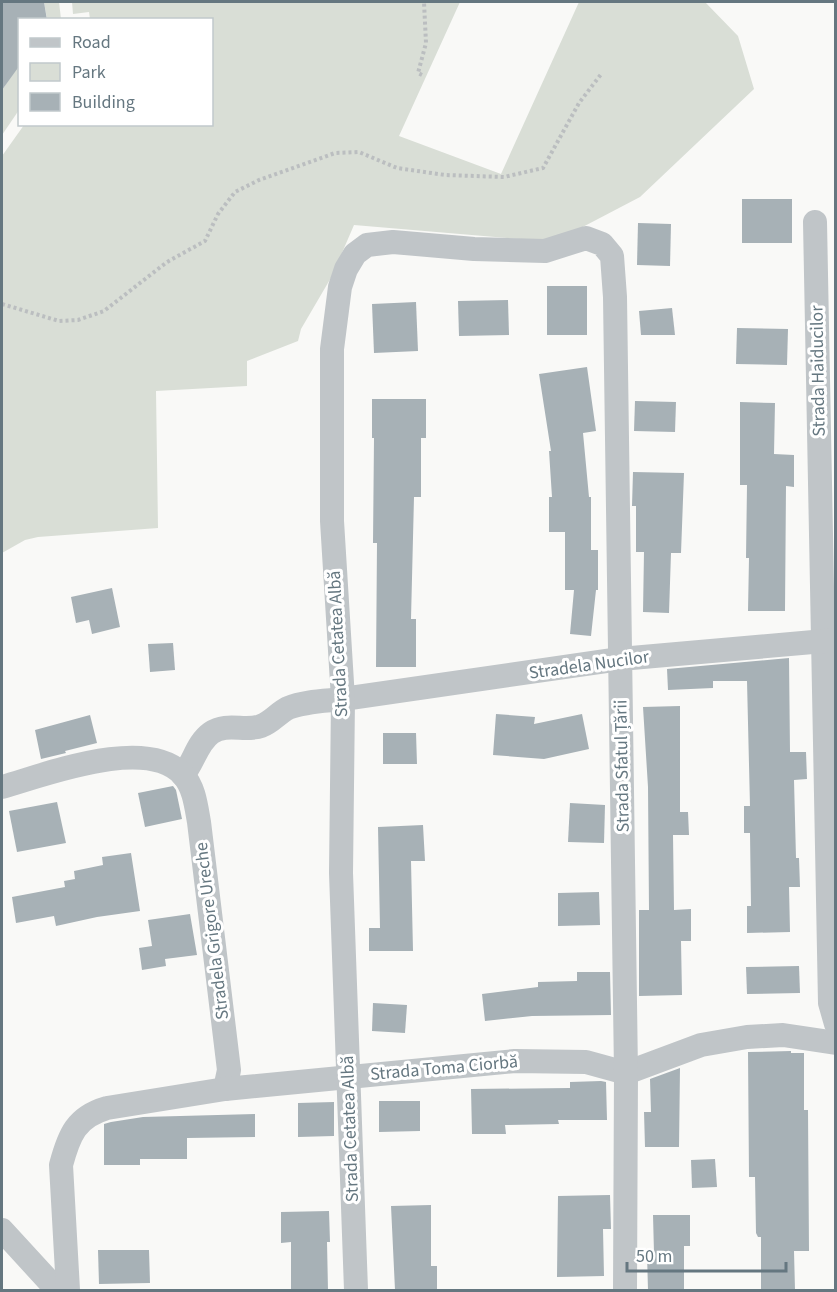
<svg xmlns="http://www.w3.org/2000/svg" width="837" height="1292" font-family="'Source Sans 3',sans-serif">
<style>
.green{fill:#d9ded6}
.building{fill:#a7b1b6}
.lines{fill:none;stroke-linecap:round;stroke-linejoin:round}
.path{stroke:#bbbec0;stroke-width:4;stroke-dasharray:3 3;stroke-linecap:butt}
.street{stroke:#c0c5c8;stroke-width:24}
.labels{text-anchor:middle;dominant-baseline:central;stroke-width:6;stroke-linejoin:round;paint-order:stroke}
.street-label{font-size:18px;fill:#657780;stroke:#fff}
</style>
<rect width="100%" height="100%" fill="#f9f9f7"/>
<g class="green">
<path d="M44 2H59L61 19H47Z"/>
<path d="M72 2H460L399 136 501 174 579 2H705L738 36 754 89 640 197 554 242 354 225 332 276 301 329 298 341 247 361V386L156 391 158 528 38 537 25 540 2 553V156L24 125 212 124V20L90 19 89 12 73 14Z"/>
<path d="M19 65V110L2 135V90Z"/>
</g>
<g class="building">
<path d="M2 2H44L47 20H20V65L2 90Z"/>
<rect x="742" y="199" width="50" height="44"/>
<path d="M638 223 671 224 670 266 637 265Z"/>
<rect x="547" y="286" width="40" height="49"/>
<path d="M508 300 509 335 459 336 458 301Z"/>
<path d="M416 302 418 351 374 353 372 304Z"/>
<path d="M672 308 675 335H641L639 311Z"/>
<path d="M737 328 788 329 787 365 736 364Z"/>
<path d="M587 367 596 431 583 433 589 497H591V550H598V590H596L591 636 570 634 574 590H565V532H549V497H552L549 451H551L539 374Z"/>
<path d="M372 399H426V438H421V497H414L411 619H416V667H376L377 543H373L374 438H372Z"/>
<path d="M635 401 676 402 675 432 634 431Z"/>
<path d="M740 402 775 403 774 454 794 455V487L786 486 785 611H748L749 558H746L747 485H740Z"/>
<path d="M633 472 684 473 681 553H671L669 613 643 612 644 552H636V506H632Z"/>
<path d="M112 588 120 627 92 634 89 620 76 623 71 597Z"/>
<path d="M173 643 175 670 150 672 148 644Z"/>
<path d="M789 658 790 752H806L807 779 794 780 796 858H799L800 887H789L790 932 747 933V906H751L750 833H744V806H750L747 681H713V688L668 690 667 669Z"/>
<path d="M680 706V812H688L689 835H673L674 910 691 909V941H681L682 995 639 996V910H649L648 787 643 707Z"/>
<path d="M496 714 535 717 534 724 582 714 589 749 544 759 493 755Z"/>
<path d="M90 715 97 743 65 751 66 753 41 759 35 730Z"/>
<path d="M383 733H416L417 764H383Z"/>
<path d="M173 786 176 790 182 819 145 827 138 793Z"/>
<path d="M57 802 66 843 17 852 9 811Z"/>
<path d="M570 803 605 805 604 843 568 842Z"/>
<path d="M423 825 425 861H411L413 951H369V928H380L378 827Z"/>
<path d="M131 853 140 911 97 917 56 926 54 916 16 923 12 897 65 887 64 881 75 879 74 871 103 865 102 857Z"/>
<path d="M599 892 600 925 558 926V893Z"/>
<path d="M190 914 197 955 165 959 166 966 142 970 139 948 152 946 148 920Z"/>
<path d="M799 966 800 993 747 994 746 967Z"/>
<path d="M577 972H610L611 1015 532 1016 485 1021 482 994 538 987V982L577 981Z"/>
<path d="M373 1003 407 1005 405 1033 372 1031Z"/>
<path d="M791 1051V1053H804V1110H808L809 1251H794L795 1290H761V1237H758L756 1233 755 1177H749L748 1052Z"/>
<path d="M680 1068 679 1147H645L644 1112H651L650 1079Z"/>
<path d="M601 1081 606 1082 607 1120H558L559 1124 505 1125 506 1134H472L471 1089 570 1088V1082Z"/>
<path d="M379 1101H420V1131L379 1132Z"/>
<path d="M334 1102V1136L298 1137V1103Z"/>
<path d="M255 1114V1137L187 1138V1159H140V1165H104V1124L111 1122 143 1117Z"/>
<path d="M715 1159 717 1187 692 1188 691 1160Z"/>
<path d="M610 1195 611 1229H603L604 1276 557 1277 558 1196Z"/>
<path d="M431 1205V1266H437V1290H395L391 1206Z"/>
<path d="M329 1211 330 1242H327L328 1290H291V1242L281 1243V1212Z"/>
<path d="M653 1215H690V1246H684V1290H648L647 1254 654 1253Z"/>
<path d="M98 1250H149L150 1283 99 1284Z"/>
</g>
<g class="lines">
<g class="path">
<path d="M422 75 418 73 426 43 424 2"/>
<path d="M2 304 59 321 78 320 104 311 167 262 205 241 218 214 235 192 259 180 335 153 359 152 397 168 445 175 504 177 543 168 579 103 602 73"/>
</g>
<g class="street">
<path d="M815 222 830 1003 836 1024"/>
<path d="M183 775C194 762 197 743 211 733 227 722 245 732 261 726 272 722 278 713 288 708 305 701 325 701 343 699L620 659 836 640"/>
<path d="M2 787C45 775 147 735 183 775 194 787 196 805 199 822L229 1070 225 1089"/>
<path d="M2 1230 57 1290"/>
<path d="M68 1290 61 1165C69 1135 76 1117 107 1108L225 1089 515 1061 586 1062 626 1073 701 1045 747 1037 783 1035 836 1043"/>
<path d="M356 1290 341 873 343 699 332 521V349L340 287 346 269 355 254 367 245 393 242 474 249 545 251 586 238 602 244 612 256 615 297 626 1073 625 1290"/>
</g>
</g>
<g class="labels">
<g class="street-label">
<text transform="translate(818 371) rotate(-91)">Strada Haiducilor</text>
<text transform="translate(338 644) rotate(-93)">Strada Cetatea Albă</text>
<text transform="translate(589 665) rotate(-8)">Stradela Nucilor</text>
<text transform="translate(622 766) rotate(-91)">Strada Sfatul Țării</text>
<text transform="translate(212 931) rotate(-97)">Stradela Grigore Ureche</text>
<text transform="translate(444 1068) rotate(-5)">Strada Toma Ciorbă</text>
<text transform="translate(350 1129) rotate(-92)">Strada Cetatea Albă</text>
</g>
</g>
<rect width="837" height="1292" fill="none" stroke="#657780" stroke-width="6"/>
<rect x="18" y="18" width="195" height="108" fill="#ffffff" stroke="#c1c9cc" stroke-width="1.5"/>
<rect x="30" y="38" width="30" height="9" fill="#c0c5c8" stroke="#c1c9cc" stroke-width="1.5"/>
<text x="72" y="48" font-size="18" fill="#657780">Road</text>
<rect x="30" y="63" width="30" height="18" fill="#d9ded6" stroke="#c1c9cc" stroke-width="1.5"/>
<text x="72" y="78" font-size="18" fill="#657780">Park</text>
<rect x="30" y="93" width="30" height="18" fill="#a7b1b6" stroke="#c1c9cc" stroke-width="1.5"/>
<text x="72" y="108" font-size="18" fill="#657780">Building</text>
<path d="M627 1262v9h159v-9" fill="none" stroke="#657780" stroke-width="3"/>
<text x="636" y="1262" font-size="18" fill="#657780" stroke="#ffffff" stroke-width="4.5" paint-order="stroke">50 m</text>
</svg>
